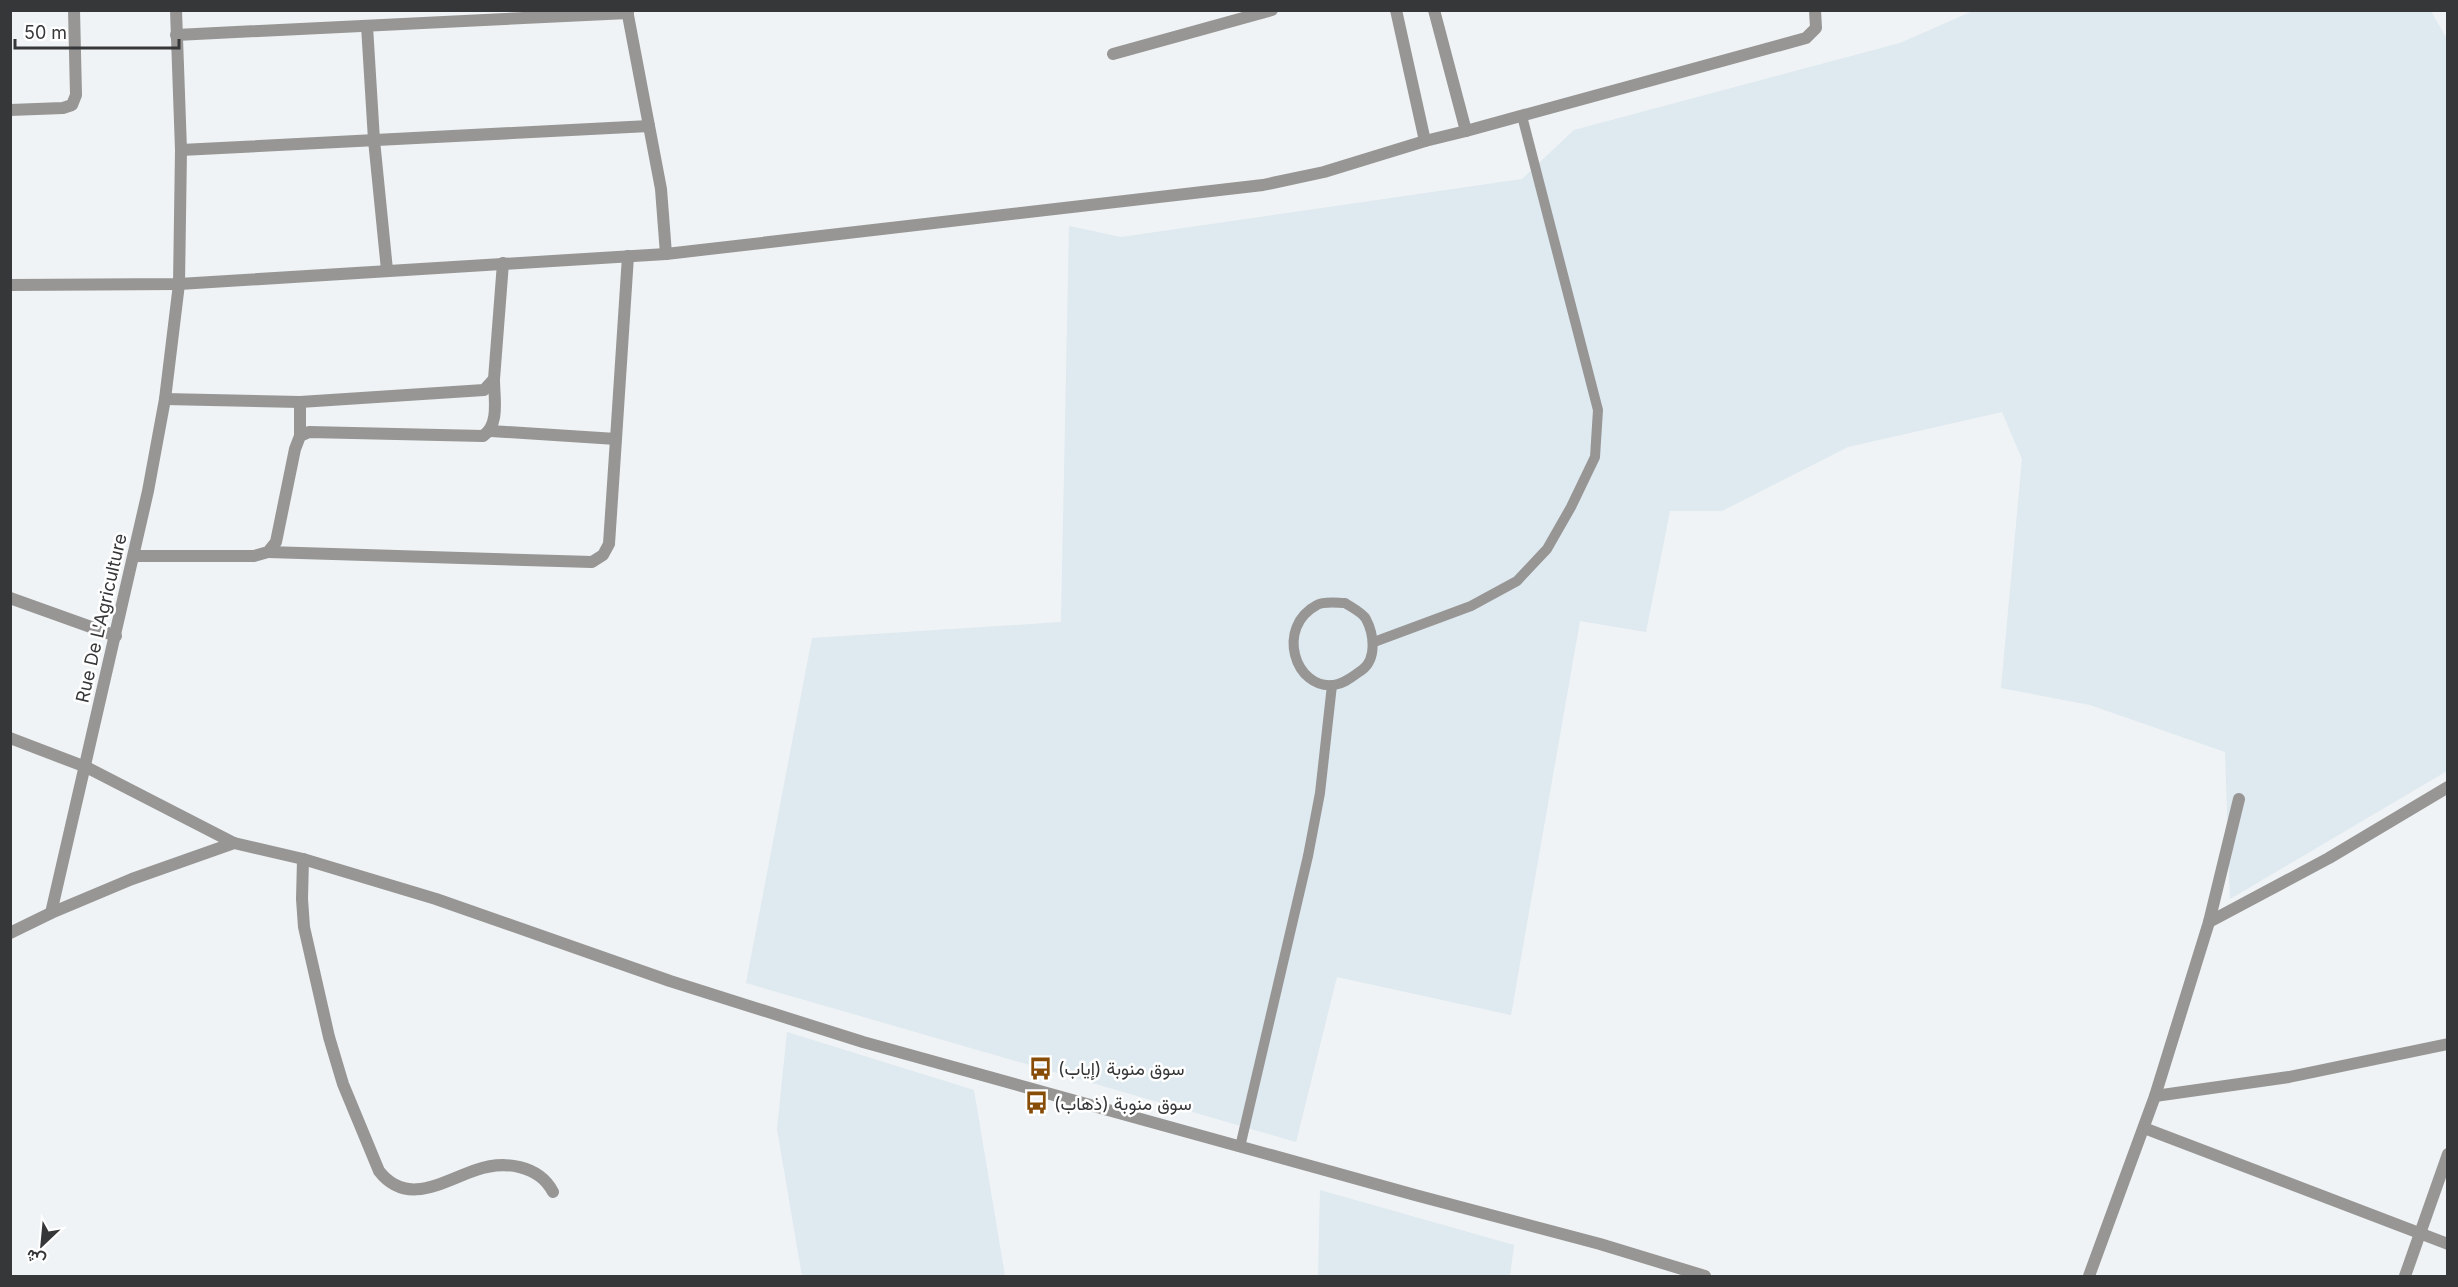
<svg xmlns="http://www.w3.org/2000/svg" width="2458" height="1287" font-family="Inter,Vazirmatn,sans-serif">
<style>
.built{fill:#dee9f0}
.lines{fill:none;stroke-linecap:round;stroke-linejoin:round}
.service{stroke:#979695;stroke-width:10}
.minor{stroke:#979695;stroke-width:12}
.tertiary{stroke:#979695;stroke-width:12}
.labels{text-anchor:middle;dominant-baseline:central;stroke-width:5;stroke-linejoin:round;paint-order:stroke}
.street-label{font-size:18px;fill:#363738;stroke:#fff}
.poi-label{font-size:18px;fill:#363738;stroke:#fff;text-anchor:start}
</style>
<rect width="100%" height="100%" fill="#eff3f5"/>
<g class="built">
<path d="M1973 11H2431L2447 39V771L2230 899 2225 752 2090 705 2001 688 2022 459 2002 412 1848 447 1722 511H1670L1646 632 1580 621 1511 1015 1337 977 1296 1142 746 983 812 638 1061 622 1069 226 1121 237 1522 179 1574 130 1900 43Z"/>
<path d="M787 1032 974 1090 1005 1276H802L777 1129Z"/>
<path d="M1320 1190 1514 1245 1510 1276H1318Z"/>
</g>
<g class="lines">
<g class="service">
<path d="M1345 603C1351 607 1363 613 1366 619 1374 634 1377 659 1362 670 1353 676 1346 683 1334 685 1295 690 1275 627 1317 605 1324 601 1337 603 1345 603Z"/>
<path d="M1374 642 1471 606 1517 581 1547 549 1571 507 1595 457 1598 410 1522 116"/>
<path d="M1240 1147 1308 856 1320 793 1332 685"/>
</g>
<g class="minor">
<path d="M627 10 661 189 666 254"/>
<path d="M1396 10 1425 141"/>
<path d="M1434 10 1466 131"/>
<path d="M367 26 374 140 387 270"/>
<path d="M176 35 628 13"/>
<path d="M1113 54 1272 10"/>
<path d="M10 110 63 108 72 105 76 95 74 10"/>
<path d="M181 150 649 126"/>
<path d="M165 399 300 402 484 390 494 379 503 263"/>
<path d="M300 402V436"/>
<path d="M491 431 616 439 628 256"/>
<path d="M268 552 592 562 603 555 609 544 616 439"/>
<path d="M134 556H254L268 552 276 542 295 449 300 436 309 432 483 436C500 424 494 399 494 379"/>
<path d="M10 598 116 636"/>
<path d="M10 738 86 767 234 843"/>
<path d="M303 859 302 899 304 927 329 1037 343 1084 379 1171C407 1207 443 1181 476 1170 504 1160 539 1165 553 1192"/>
<path d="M51 913 148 491 165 399 179 284 666 254 1263 185 1324 172 1425 141 1466 131 1806 38 1816 28 1815 10"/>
<path d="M2209 922 2329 858 2448 787"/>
<path d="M10 933 51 913 132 879 234 843 303 859 436 899 670 981 863 1042 1415 1195 1600 1244 1705 1276"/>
<path d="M2155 1096 2289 1077 2448 1044"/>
<path d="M2144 1128 2448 1244"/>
<path d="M2089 1276 2155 1096 2209 922 2239 799"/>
<path d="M2405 1276 2448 1154"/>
</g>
<path class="tertiary" d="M10 285 179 284 181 150 176 10"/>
</g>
<defs>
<symbol id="bus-bare" viewBox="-9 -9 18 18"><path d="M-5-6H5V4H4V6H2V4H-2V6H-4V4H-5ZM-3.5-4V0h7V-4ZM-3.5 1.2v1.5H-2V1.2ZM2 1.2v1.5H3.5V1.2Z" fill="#874c06" stroke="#fff" stroke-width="2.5" paint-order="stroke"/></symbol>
</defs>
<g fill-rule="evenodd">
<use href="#bus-bare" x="1024" y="1052" width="33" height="33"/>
<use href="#bus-bare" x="1020" y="1086" width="33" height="33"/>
</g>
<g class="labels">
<g class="street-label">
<text transform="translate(101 618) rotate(-77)">Rue De L'Agriculture</text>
</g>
<g class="poi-label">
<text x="1058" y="1068">سوق منوبة (إياب)</text>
<text x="1054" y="1103">سوق منوبة (ذهاب)</text>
</g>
</g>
<rect width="2458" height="1287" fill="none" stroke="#363738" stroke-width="24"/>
<g transform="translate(42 1245) rotate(206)" stroke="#ffffff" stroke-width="4.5" paint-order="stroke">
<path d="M0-4.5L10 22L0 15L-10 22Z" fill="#363738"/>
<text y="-9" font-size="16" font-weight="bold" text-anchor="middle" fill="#363738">ش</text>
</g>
<path d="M15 39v9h164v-9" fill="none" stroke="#363738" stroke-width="3"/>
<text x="24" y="39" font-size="18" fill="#363738" stroke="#ffffff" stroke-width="4.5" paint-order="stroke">50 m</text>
</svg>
